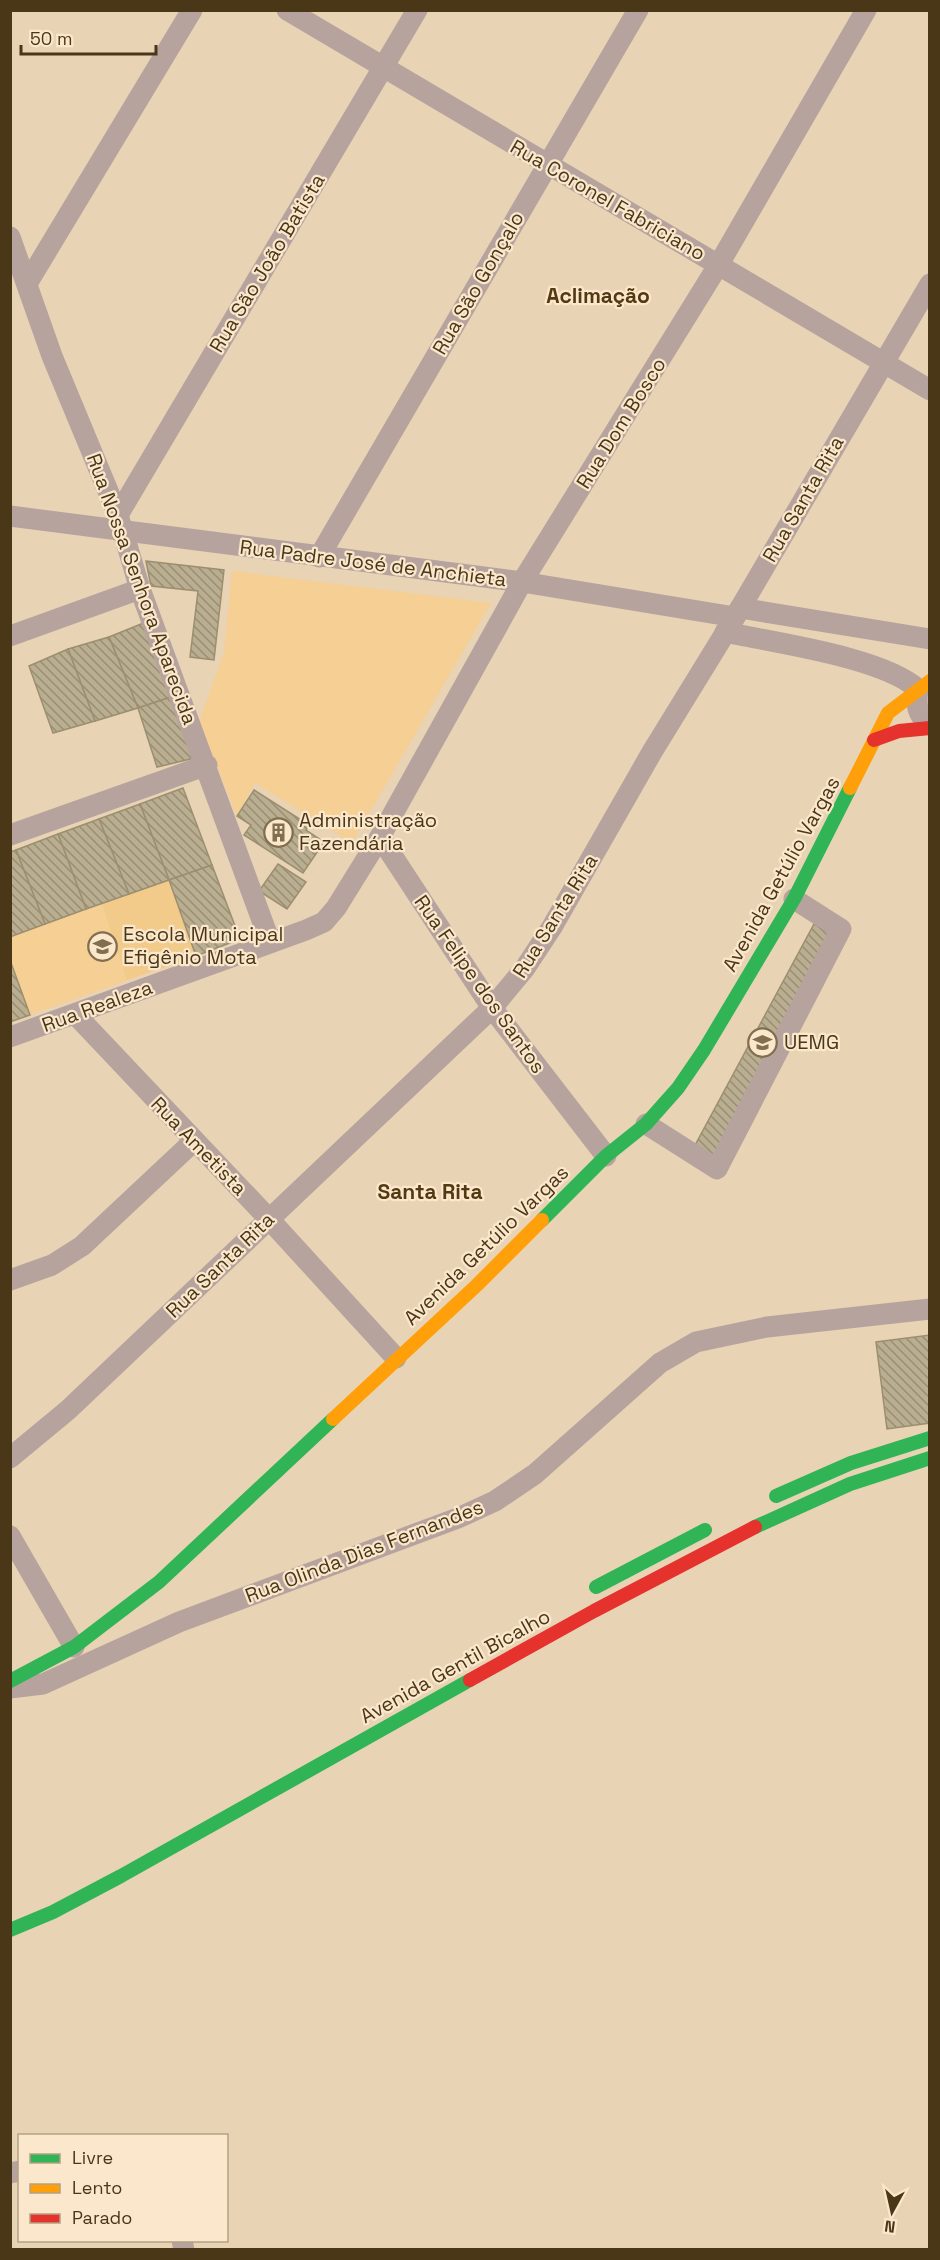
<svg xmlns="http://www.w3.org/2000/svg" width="940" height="2260" font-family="'Space Grotesk',sans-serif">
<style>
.built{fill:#f5cf94}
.green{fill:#f2ca8a}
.building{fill:url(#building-back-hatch);stroke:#9c8f6f;stroke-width:1.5}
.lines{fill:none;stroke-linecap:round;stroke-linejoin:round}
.street{stroke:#b7a39e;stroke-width:21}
.fast{stroke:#30b455;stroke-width:14}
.slow{stroke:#ff9f0a;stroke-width:14}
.jam{stroke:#e5322d;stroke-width:14}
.labels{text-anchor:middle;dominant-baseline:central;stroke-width:4.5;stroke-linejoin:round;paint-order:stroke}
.street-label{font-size:20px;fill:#4a3718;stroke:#fbe8cc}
.poi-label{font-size:20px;fill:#4a3718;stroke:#fbe8cc;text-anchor:start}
.neighbourhood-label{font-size:21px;font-weight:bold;fill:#513912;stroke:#fbe8cc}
</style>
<defs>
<pattern id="building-back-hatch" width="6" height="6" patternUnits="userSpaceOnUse" patternTransform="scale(1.5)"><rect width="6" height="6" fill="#baae90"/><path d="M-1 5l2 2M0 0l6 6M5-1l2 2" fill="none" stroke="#998e75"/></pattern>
</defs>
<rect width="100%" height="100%" fill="#e8d3b4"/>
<g class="built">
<path d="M232 571 491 603 352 843 255 783 237 816 199 722 224 652Z"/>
<path d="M169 880 196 956 30 1015 11 960V937Z"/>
</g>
<path class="green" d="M169 880 196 956 127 980 102 904Z"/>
<g class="building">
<path d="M146 561 224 570 214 660 190 657 198 591 151 586Z"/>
<path d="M146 622 177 695 138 708 109 637Z"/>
<path d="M109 637 138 708 95 721 68 649Z"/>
<path d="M68 649 95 721 53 733 29 666Z"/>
<path d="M177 695 195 758 157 767 138 708Z"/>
<path d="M183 788 212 865 169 880 140 804Z"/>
<path d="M254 790 309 825 306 830 324 842 303 873 244 835 251 825 237 816Z"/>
<path d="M140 804 169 880 129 894 99 819Z"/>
<path d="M99 819 129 894 86 909 58 834Z"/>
<path d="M58 834 86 909 45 924 16 850Z"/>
<path d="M16 850 45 924 10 937V852Z"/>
<path d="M278 864 306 882 287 909 259 891Z"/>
<path d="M212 865 240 939 196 956 169 880Z"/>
<path d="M814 924 833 934 712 1159 693 1149Z"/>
<path d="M10 960 30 1015 10 1022Z"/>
<path d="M930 1335V1423L887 1429 876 1342Z"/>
</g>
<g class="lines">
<g class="street">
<path d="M287 10 930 390"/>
<path d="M10 237 52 356 118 515 140 589 270 942"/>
<path d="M28 282 192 10"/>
<path d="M118 515 417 10"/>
<path d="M10 516 522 582 735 617"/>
<path d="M319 557 638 10"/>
<path d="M740 608 930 639"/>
<path d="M725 632C776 643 882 657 918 689 916 704 916 715 930 724"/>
<path d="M10 636 140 589"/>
<path d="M10 835 207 765"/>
<path d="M380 837 492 1008 606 1156"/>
<path d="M75 1014 269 1219 396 1358"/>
<path d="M10 1037 306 930 324 922 336 908 380 837 522 582 719 264 866 10"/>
<path d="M646 1124 717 1169 841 929 794 899"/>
<path d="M10 1280 52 1265 82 1246 194 1141"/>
<path d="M10 1458 68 1410 492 1008 525 968 552 927 652 752 735 617 930 284"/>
<path d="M10 1536 74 1647"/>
<path d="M10 1688 43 1684 179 1622 458 1518 495 1501 535 1474 660 1363 696 1342 767 1327 930 1309"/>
<path d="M10 2173 20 2171"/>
<path d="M182 2240 184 2250"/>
</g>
<g class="fast">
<path d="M542 1220 606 1156 646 1124 678 1088 704 1050 794 899 850 788"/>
<path d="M776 1496 851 1463 930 1438"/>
<path d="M755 1527 850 1484 930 1458"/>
<path d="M596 1587 705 1530"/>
<path d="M10 1681 74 1647 159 1582 333 1419"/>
<path d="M10 1930 53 1912 121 1876 470 1680"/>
</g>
<g class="slow">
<path d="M850 788 888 713 930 681"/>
<path d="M333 1419 477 1285 542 1220"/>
</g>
<g class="jam">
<path d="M874 740 899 731 930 728"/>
<path d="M470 1680 594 1611 755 1527"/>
</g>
</g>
<defs>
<symbol id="building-ring" viewBox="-11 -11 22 22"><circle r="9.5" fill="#fbe8cc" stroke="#816e4f" stroke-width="1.5"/><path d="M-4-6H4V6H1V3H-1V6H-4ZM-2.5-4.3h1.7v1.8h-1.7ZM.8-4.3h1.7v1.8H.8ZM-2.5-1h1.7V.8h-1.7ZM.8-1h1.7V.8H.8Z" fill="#816e4f"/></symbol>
<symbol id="school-ring" viewBox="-11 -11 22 22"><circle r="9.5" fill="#fbe8cc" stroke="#816e4f" stroke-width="1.5"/><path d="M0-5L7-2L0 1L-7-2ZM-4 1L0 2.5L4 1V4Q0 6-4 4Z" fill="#816e4f"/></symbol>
<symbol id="university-ring" viewBox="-11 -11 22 22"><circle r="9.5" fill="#fbe8cc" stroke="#816e4f" stroke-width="1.5"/><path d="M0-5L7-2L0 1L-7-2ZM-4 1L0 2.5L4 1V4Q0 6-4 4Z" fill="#816e4f"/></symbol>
</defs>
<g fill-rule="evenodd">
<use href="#building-ring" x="262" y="816" width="33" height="33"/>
<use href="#school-ring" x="86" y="930" width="33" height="33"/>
<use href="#university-ring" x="746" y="1026" width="33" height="33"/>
</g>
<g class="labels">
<g class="street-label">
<text transform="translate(608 200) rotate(30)">Rua Coronel Fabriciano</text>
<text transform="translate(267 263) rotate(-59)">Rua São João Batista</text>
<text transform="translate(478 283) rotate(-60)">Rua São Gonçalo</text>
<text transform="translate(621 423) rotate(-58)">Rua Dom Bosco</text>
<text transform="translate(803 499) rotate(-60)">Rua Santa Rita</text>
<text transform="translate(373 563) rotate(7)">Rua Padre José de Anchieta</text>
<text transform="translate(142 589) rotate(70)">Rua Nossa Senhora Aparecida</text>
<text transform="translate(781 874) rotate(-61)">Avenida Getúlio Vargas</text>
<text transform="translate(555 916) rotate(-58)">Rua Santa Rita</text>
<text transform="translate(480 984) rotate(55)">Rua Felipe dos Santos</text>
<text transform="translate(97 1006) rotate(-20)">Rua Realeza</text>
<text transform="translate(199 1146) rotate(46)">Rua Ametista</text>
<text transform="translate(486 1245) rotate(-44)">Avenida Getúlio Vargas</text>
<text transform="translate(220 1265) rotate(-44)">Rua Santa Rita</text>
<text transform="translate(364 1551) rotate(-21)">Rua Olinda Dias Fernandes</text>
<text transform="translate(455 1666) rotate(-29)">Avenida Gentil Bicalho</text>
</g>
<g class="poi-label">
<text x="299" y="820">Administração<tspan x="299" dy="23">Fazendária</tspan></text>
<text x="123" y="934">Escola Municipal<tspan x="123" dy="23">Efigênio Mota</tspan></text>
<text x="784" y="1042">UEMG</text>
</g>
<g class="neighbourhood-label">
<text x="598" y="295">Aclimação</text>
<text x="430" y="1191">Santa Rita</text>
</g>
</g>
<rect width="940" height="2260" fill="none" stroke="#4a3718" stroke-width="24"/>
<rect x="18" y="2134" width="210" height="108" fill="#fbe8cc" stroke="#b4a184" stroke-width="1.5"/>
<rect x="30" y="2154" width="30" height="9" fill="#30b455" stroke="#b4a184" stroke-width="1.5"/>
<text x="72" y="2164" font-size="18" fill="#4a3718">Livre</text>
<rect x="30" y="2184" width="30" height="9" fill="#ff9f0a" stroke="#b4a184" stroke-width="1.5"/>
<text x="72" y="2194" font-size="18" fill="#4a3718">Lento</text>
<rect x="30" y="2214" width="30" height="9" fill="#e5322d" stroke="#b4a184" stroke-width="1.5"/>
<text x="72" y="2224" font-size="18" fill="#4a3718">Parado</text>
<g transform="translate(892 2212) rotate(188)" stroke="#fbe8cc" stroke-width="4.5" paint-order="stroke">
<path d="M0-4.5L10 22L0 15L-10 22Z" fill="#4a3718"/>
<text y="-9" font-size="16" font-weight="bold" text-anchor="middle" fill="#4a3718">N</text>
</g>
<path d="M21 45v9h135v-9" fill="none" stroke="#4a3718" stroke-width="3"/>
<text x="30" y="45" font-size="18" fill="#4a3718" stroke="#fbe8cc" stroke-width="4.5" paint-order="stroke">50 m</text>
</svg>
